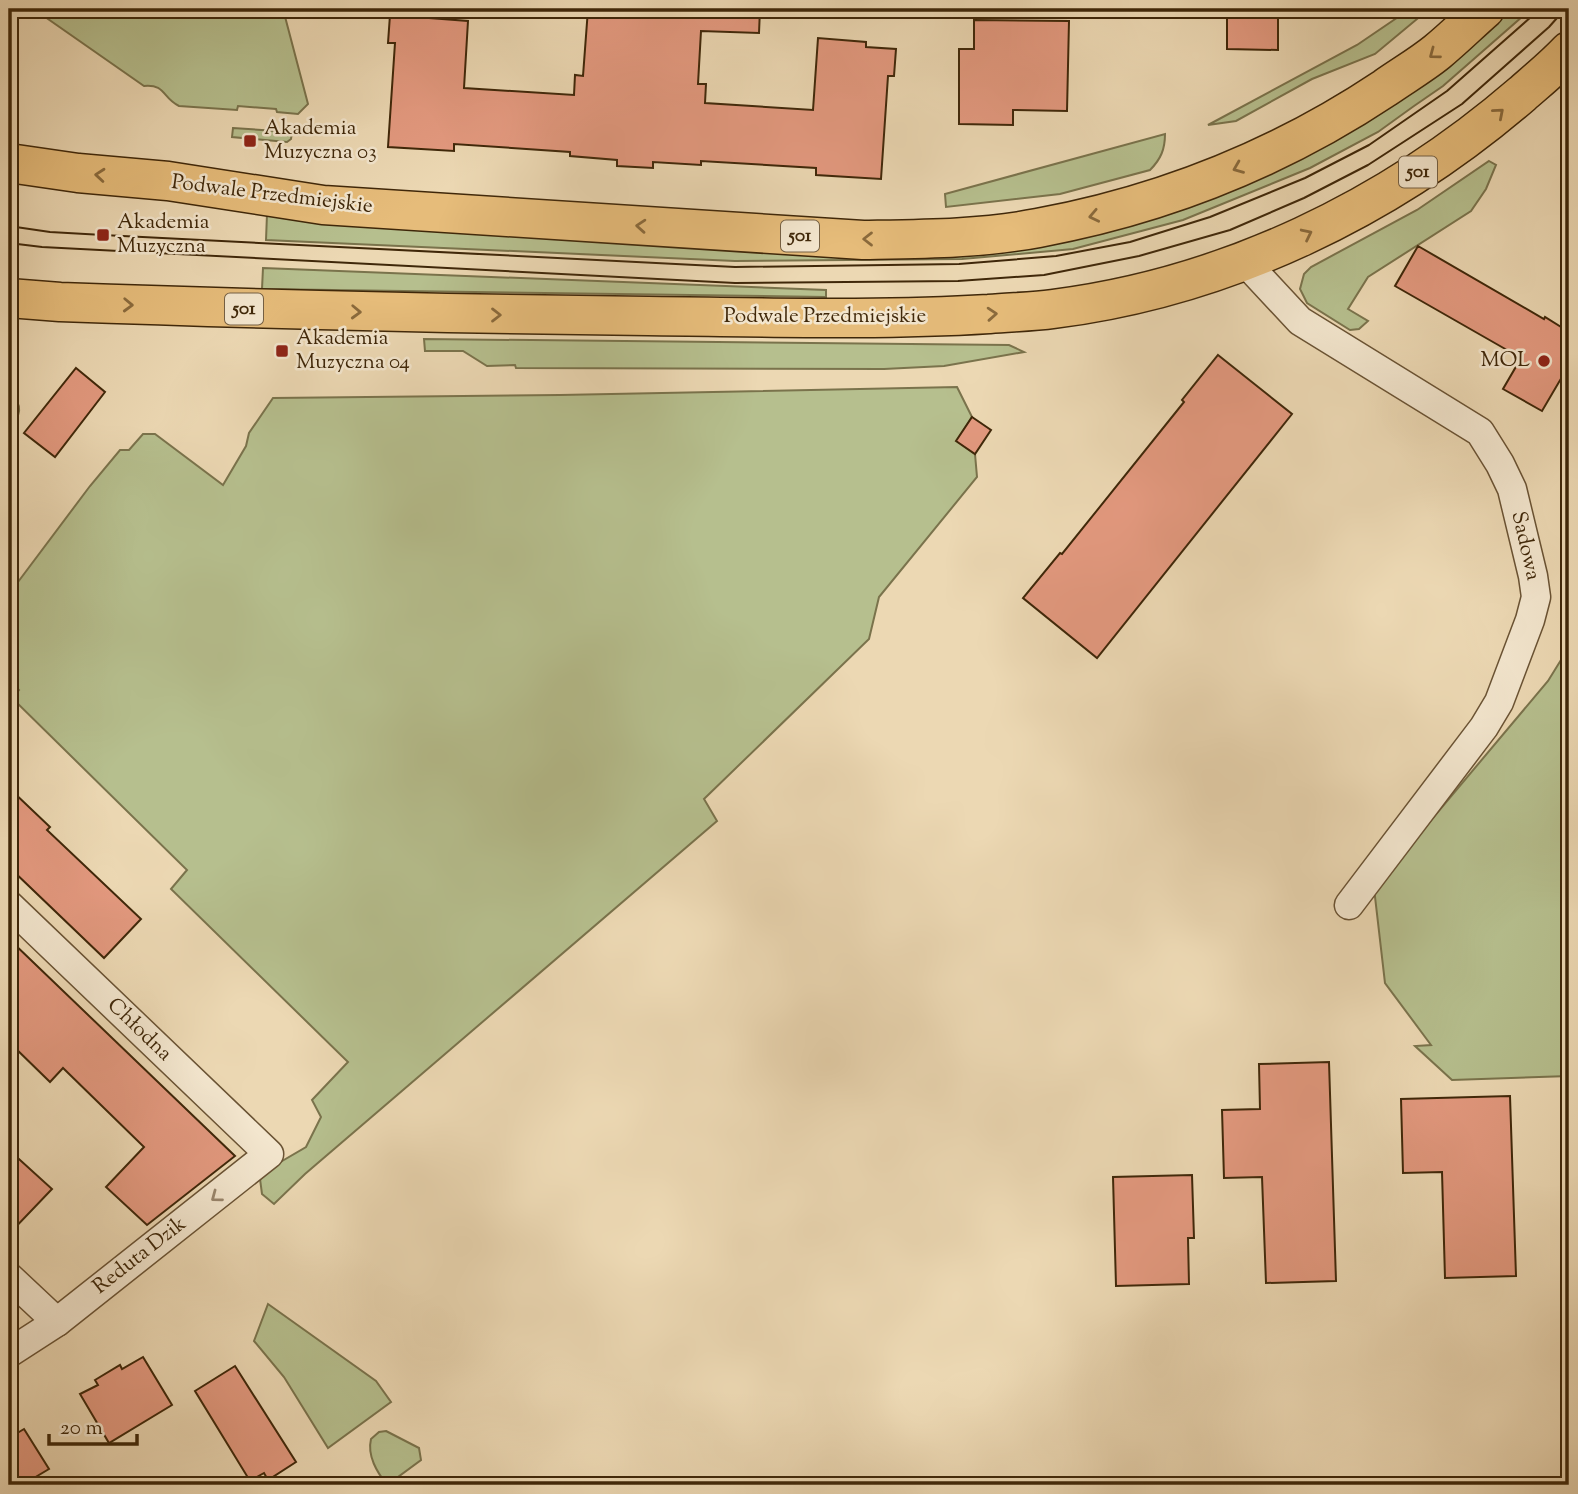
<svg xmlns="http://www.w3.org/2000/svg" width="1578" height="1494" font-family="'Sorts Mill Goudy',serif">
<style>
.green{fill:#b6bf8e;stroke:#7a734c;stroke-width:2}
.building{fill:#e3997f;stroke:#3f2709;stroke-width:2}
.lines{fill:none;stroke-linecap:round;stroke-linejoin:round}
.minor-casing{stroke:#6a5334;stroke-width:31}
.primary-casing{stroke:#3f2709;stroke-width:41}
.minor{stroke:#f3e6ce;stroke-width:28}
.primary{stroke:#e6bc7a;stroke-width:38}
.tram{stroke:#3f2709;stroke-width:2}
.oneway{stroke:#8a6a3c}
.oneway2{stroke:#99866c}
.poi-dot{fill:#8f2418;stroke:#f3e6ce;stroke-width:2.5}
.labels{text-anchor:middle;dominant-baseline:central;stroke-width:5;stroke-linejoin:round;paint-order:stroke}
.shield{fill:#f3e6ce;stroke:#756044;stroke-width:2}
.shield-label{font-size:19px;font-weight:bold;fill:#3f2709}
.poi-label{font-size:21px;fill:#3f2709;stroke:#f3e6ce;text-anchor:start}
.street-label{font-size:21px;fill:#3f2709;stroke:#f3e6ce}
</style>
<rect width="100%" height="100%" fill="#ecd8b3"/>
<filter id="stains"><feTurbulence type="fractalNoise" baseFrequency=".00286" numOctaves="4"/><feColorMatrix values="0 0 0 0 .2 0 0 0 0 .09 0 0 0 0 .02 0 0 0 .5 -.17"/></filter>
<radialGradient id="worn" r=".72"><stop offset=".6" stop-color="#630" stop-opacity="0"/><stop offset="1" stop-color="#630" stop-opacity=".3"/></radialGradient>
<g class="green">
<path d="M38 9H283L308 104 298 114 277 112 276 109 238 106 237 110 179 106C162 98 166 84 144 86L38 12Z"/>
<path d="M1410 9H1429L1375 54 1312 79 1236 121 1208 125 1357 45Z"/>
<path d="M1507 9H1531L1443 86 1414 106 1378 132 1310 168 1183 220 1073 249 962 259 735 261 266 240 267 214 1091 233 1496 20Z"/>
<path d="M233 128 292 132 291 139 287 142 232 137Z"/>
<path d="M1165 134C1165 149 1161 159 1150 170L1060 194 946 207 945 194Z"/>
<path d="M1489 161 1496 165 1486 189 1471 211 1368 277 1348 309 1368 321 1359 329 1350 330 1307 303 1300 289 1304 274 1311 267 1417 210Z"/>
<path d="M263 268 826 290V297L262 289Z"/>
<path d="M424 339 1009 345 1024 352 944 366 884 369 516 368 515 365 487 366 463 351H425Z"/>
<path d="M957 387 972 417 957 441 975 454 977 477 879 597 869 639 704 799 717 821 305 1174 274 1204 262 1194 260 1179 277 1164 306 1147 321 1117 312 1100 348 1062 171 889 187 870 12 698 19 690 9 680V594L90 486 120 450H129L143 434H155L223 485 246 446 249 433 273 398 560 395Z"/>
<path d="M9 393C25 405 20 416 9 430Z"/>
<path d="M1569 647V1076L1452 1080 1415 1046 1431 1045 1385 983 1374 888 1548 681Z"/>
<path d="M268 1304 376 1381 391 1402 328 1448 284 1377 254 1341Z"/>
<path d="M386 1431 419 1448 421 1460 387 1485C377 1472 367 1456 371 1439L379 1432Z"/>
</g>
<g class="building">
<path d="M588 9H760L759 33 701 31 698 84H706L705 103 813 110 818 38 866 42V47L896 49 894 76H888L881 179 816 175V168L701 161V165L653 162V168L617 166V160L570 156V152L454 144V151L388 147 395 43H388L390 15 468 21 464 88 574 95 575 75 583 76Z"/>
<path d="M1227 9H1278V50L1227 49Z"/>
<path d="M974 20 1069 21 1067 111 1013 110V125L959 124V49H974Z"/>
<path d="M1418 246 1544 319 1545 317 1569 332V365L1542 411 1503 389 1521 358 1395 286Z"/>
<path d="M1218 355 1292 414 1097 658 1023 598 1060 553 1062 554 1184 402 1182 400Z"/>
<path d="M76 368 105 392 55 457 24 433Z"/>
<path d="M972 417 991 430 975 454 956 441Z"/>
<path d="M9 788 50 827 47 830 141 919 104 958 9 867Z"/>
<path d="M9 939 235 1156 147 1225 106 1187 144 1147 63 1068 50 1082 9 1042Z"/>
<path d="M1329 1062 1336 1281 1266 1283 1262 1177 1224 1178 1222 1110 1260 1109 1259 1064Z"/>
<path d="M1510 1096 1516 1276 1445 1278 1442 1172 1403 1173 1401 1099Z"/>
<path d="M9 1150 52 1189 9 1234Z"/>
<path d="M1192 1175 1194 1238H1188L1189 1284 1116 1286 1113 1177Z"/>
<path d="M143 1357 172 1405 109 1443 80 1394 98 1385 95 1380 120 1365 122 1369Z"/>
<path d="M235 1366 296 1462 268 1480 264 1473 250 1481 195 1391Z"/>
<path d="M24 1429 49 1469 22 1485H9V1438Z"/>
</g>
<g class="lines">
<defs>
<g id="minor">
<path d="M1245 262 1300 321 1480 432 1500 464 1512 489 1533 576 1536 597 1530 620 1499 702 1484 727 1349 905"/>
<path d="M9 905 269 1154 57 1322 9 1353"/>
<path d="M9 1277 57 1322"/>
</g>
<g id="primary">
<path d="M9 163 78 173 168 181 323 205 863 240C921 239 980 239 1038 228 1162 205 1280 158 1385 88 1402 76 1421 65 1437 52 1454 38 1469 23 1485 9"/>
<path d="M9 298 60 302C256 309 452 314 648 316 761 317 876 321 989 314 1010 312 1032 312 1053 309 1227 287 1390 208 1522 94 1538 80 1555 66 1569 51"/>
</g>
</defs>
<use href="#minor" class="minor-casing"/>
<use href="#primary" class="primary-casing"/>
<use href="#minor" class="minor"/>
<use href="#primary" class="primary"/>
<g class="tram">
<path d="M9 226 50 232 103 235 735 267 959 264 1056 256 1130 242 1210 217 1305 178 1369 145 1447 91 1540 9"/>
<path d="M9 243 42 247 735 283 958 281 1044 275 1139 256 1230 230 1304 198 1368 165 1462 104 1549 27 1565 9"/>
</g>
</g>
<defs><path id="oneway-chevron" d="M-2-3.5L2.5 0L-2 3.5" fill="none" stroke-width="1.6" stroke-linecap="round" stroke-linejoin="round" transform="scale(1.75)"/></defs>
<g class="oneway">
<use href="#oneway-chevron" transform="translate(1434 54) rotate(143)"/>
<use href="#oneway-chevron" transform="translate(1499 113) rotate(-41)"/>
<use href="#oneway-chevron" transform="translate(1238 168) rotate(158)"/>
<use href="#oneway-chevron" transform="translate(100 175) rotate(-175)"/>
<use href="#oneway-chevron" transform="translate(1094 216) rotate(168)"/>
<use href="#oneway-chevron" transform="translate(641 226) rotate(-176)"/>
<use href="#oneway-chevron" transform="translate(1307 234) rotate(-26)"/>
<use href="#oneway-chevron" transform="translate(868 239) rotate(-180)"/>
<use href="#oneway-chevron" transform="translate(128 305) rotate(2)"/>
<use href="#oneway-chevron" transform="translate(356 312) rotate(2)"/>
<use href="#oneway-chevron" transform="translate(992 314) rotate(-4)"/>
<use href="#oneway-chevron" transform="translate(496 315)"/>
</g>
<use class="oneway2" href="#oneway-chevron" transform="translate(216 1197) rotate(143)"/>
<g class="poi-dot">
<rect x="243" y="134" width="14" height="14" rx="3.5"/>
<rect x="96" y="228" width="14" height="14" rx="3.5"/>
<rect x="275" y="344" width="14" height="14" rx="3.5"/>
<circle cx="1544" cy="361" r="7"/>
</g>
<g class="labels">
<g class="shield">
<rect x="1399" y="156.5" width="38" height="31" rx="5"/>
<rect x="781" y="220.5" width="38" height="31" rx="5"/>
<rect x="225" y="293.5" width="38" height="31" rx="5"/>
</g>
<g class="shield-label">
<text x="1418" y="172">501</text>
<text x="800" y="236">501</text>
<text x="244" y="309">501</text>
</g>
<g class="poi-label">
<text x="264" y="129">Akademia<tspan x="264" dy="24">Muzyczna 03</tspan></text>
<text x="117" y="223">Akademia<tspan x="117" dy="24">Muzyczna</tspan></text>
<text x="296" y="339">Akademia<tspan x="296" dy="24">Muzyczna 04</tspan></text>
<text x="1530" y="361" text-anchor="end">MOL</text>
</g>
<g class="street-label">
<text transform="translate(272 195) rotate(7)">Podwale Przedmiejskie</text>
<text x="825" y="317">Podwale Przedmiejskie</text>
<text transform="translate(1525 546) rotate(77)">Sadowa</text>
<text transform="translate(139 1030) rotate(44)">Chłodna</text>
<text transform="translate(140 1256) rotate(-38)">Reduta Dzik</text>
</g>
</g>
<rect width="1578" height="1494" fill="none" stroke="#ecd8b3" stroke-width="35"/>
<rect x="10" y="10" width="1557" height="1473" fill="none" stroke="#3f2709" stroke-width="3.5"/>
<rect x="18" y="18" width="1543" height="1459" fill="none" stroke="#3f2709" stroke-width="2"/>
<path d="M49 1434v10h88v-10" fill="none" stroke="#3f2709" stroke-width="3.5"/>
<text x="60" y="1434" font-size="21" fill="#3f2709" stroke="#f3e6ce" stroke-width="5" paint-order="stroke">20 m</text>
<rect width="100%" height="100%" filter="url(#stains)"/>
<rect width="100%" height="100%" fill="url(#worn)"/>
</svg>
